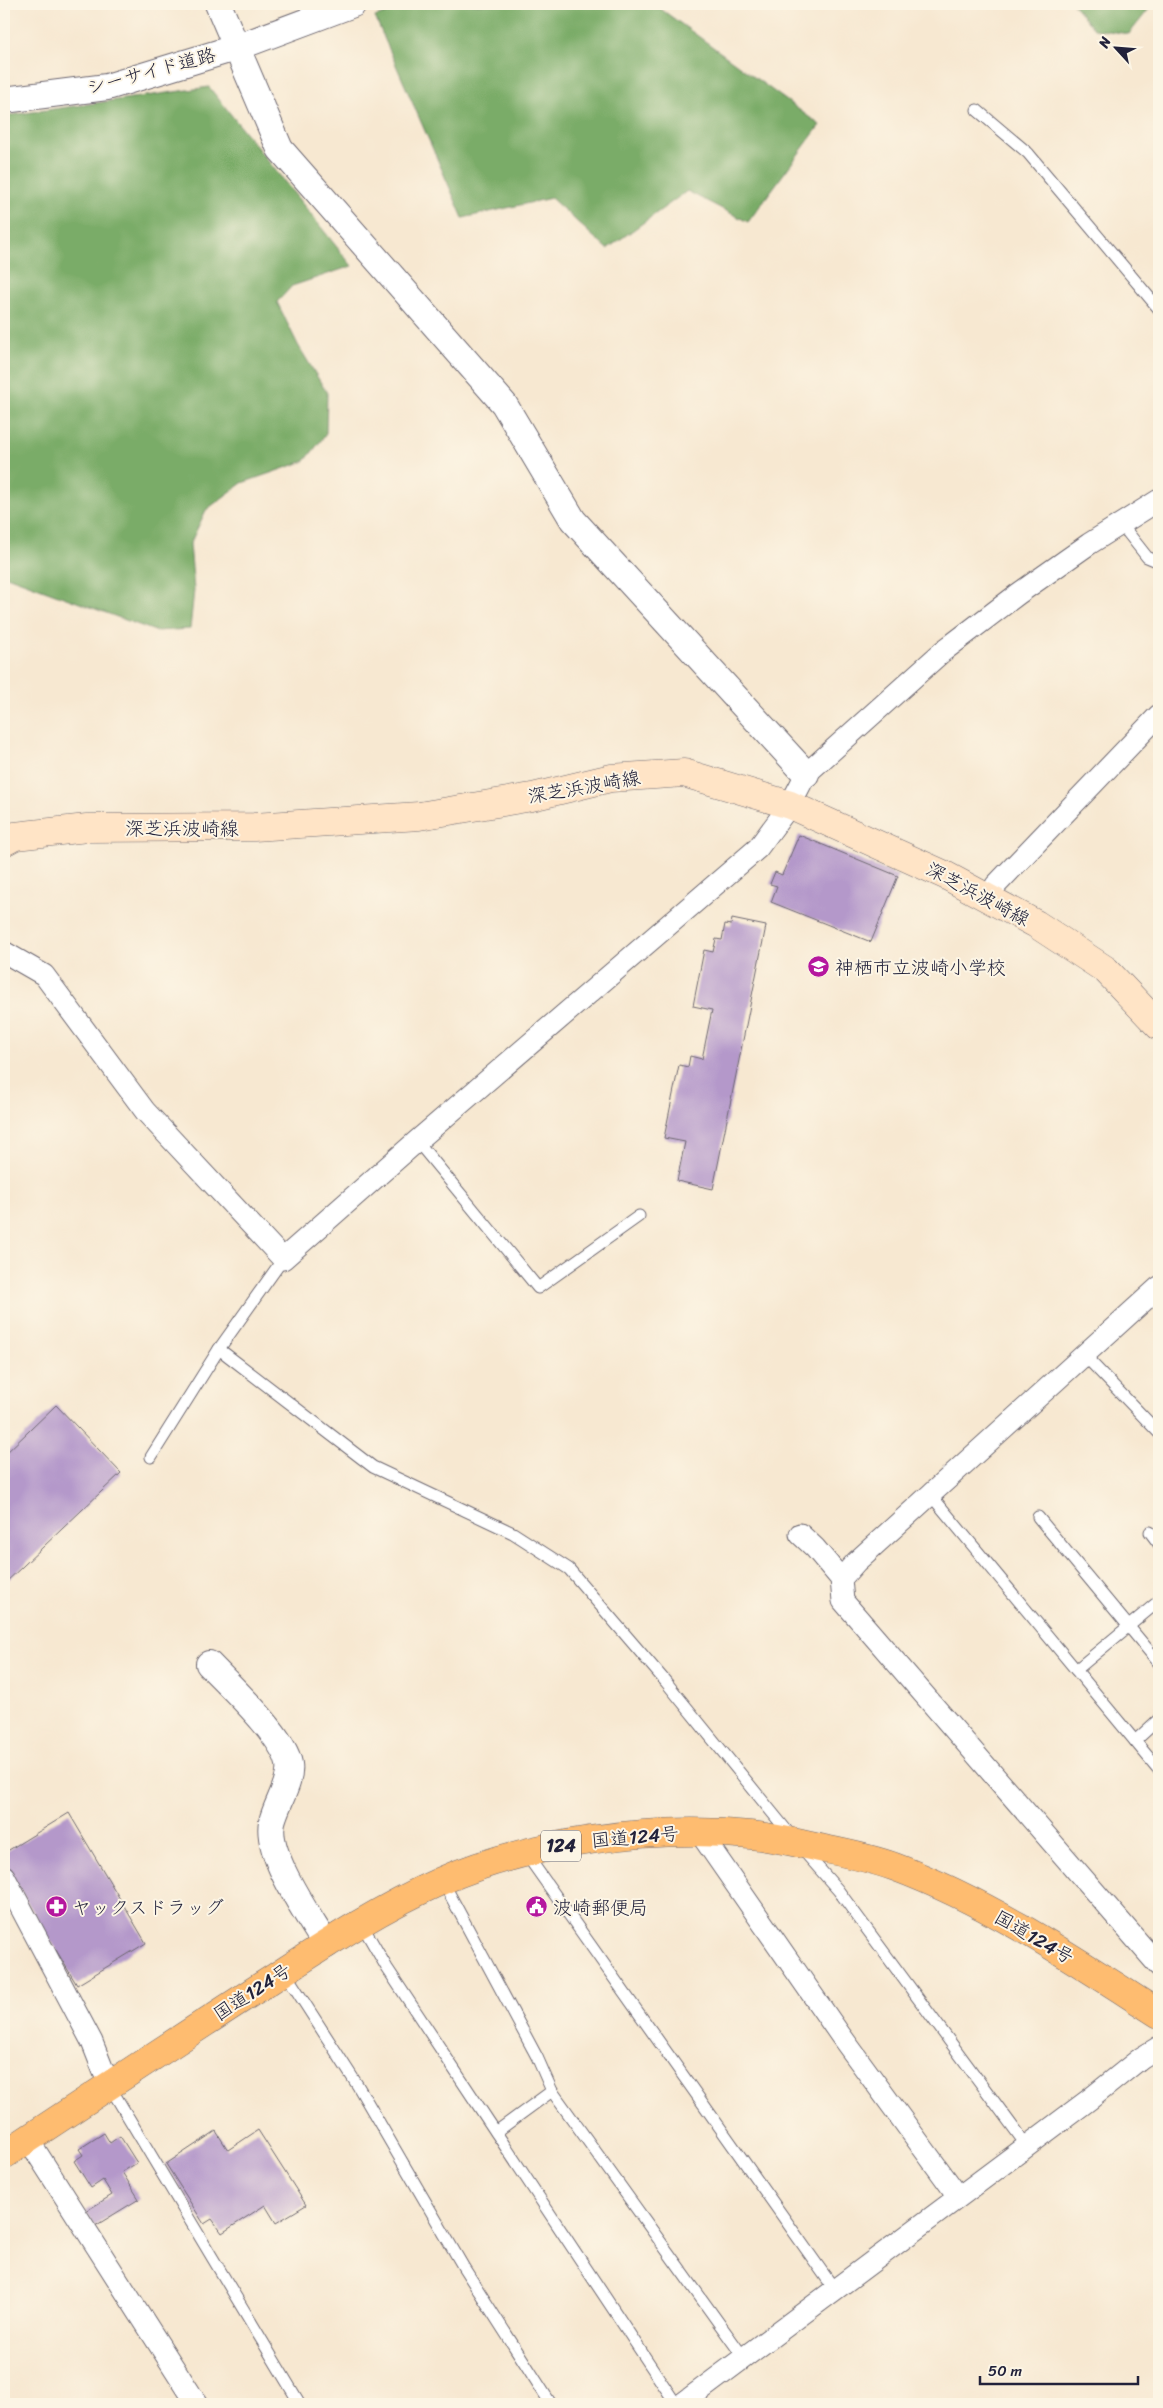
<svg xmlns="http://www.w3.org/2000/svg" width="1163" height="2408" font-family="Sriracha,'Klee One',sans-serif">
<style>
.forest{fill:#7aac67;stroke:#4e6751}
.building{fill:#b498ca}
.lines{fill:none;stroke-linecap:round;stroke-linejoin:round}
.service-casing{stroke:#6d6770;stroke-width:13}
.minor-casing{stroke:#6d6770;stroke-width:23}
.tertiary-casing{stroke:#6d6770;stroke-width:28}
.secondary-casing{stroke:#6d6770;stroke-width:29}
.trunk-casing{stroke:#6d6770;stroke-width:29}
.service{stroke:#fff;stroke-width:11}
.minor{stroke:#fff;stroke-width:21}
.tertiary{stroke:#fff;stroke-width:26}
.secondary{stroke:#ffe4c6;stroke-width:28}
.trunk{stroke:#febc70;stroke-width:28}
.labels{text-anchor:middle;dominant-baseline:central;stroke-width:4;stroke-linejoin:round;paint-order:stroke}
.shield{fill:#fcf5e5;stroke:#63616e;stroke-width:1}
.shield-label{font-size:18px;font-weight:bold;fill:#22223b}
.street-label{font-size:19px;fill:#22223b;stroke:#fcf5e5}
.poi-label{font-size:19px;fill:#22223b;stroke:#fcf5e5;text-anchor:start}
</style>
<rect width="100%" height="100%" fill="#fcf5e5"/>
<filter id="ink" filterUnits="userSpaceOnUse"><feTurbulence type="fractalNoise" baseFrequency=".02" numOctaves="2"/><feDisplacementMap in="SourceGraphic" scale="10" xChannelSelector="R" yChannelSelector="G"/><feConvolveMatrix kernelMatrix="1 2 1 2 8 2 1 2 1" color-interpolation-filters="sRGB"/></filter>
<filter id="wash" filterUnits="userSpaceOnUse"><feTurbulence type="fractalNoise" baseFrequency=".0096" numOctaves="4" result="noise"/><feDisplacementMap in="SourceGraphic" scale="20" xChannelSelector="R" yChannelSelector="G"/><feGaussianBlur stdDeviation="1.12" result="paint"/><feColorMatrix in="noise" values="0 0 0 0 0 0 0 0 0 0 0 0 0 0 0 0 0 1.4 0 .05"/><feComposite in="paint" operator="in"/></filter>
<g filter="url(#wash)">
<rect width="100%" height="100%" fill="#f7e8d1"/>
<g class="forest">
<path d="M413 4H654L820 125 748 222 687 191 607 249 551 198 463 218 375 17Z"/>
<path d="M1073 4H1153L1129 34 1094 29Z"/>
<path d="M209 87 352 266 292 286 277 302 298 345 327 393 326 434 305 461 242 483 206 510 190 544 194 590 190 629 155 631 4 575V116Z"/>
</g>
<g id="blocks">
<g class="building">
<path d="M799 835 898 876 871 942 771 902 777 886 770 884 775 872 782 875Z"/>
<path d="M732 919 766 926 713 1189 677 1181 685 1142 664 1138 679 1065 688 1067 690 1056 702 1059 712 1010 693 1006 704 950 713 952 716 939 722 940 725 924 731 925Z"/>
<path d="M56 1405 121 1473 4 1584V1455Z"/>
<path d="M69 1813 146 1943 77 1985 4 1863V1853Z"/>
<path d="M258 2130 306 2205 276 2223 265 2205 222 2233 212 2219 204 2224 166 2164 216 2131 228 2150Z"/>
<path d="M104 2133 110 2143 120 2136 137 2163 122 2172 139 2199 95 2226 86 2211 112 2195 103 2180 91 2188 74 2161 83 2155 79 2149Z"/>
</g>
</g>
</g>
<g filter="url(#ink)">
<use href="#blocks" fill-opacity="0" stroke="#6d6770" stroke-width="1"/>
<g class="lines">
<defs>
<g id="service">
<path d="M977 110 1028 153 1159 309"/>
<path d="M1121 524 1147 557 1159 562"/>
<path d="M417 1141 538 1288 639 1216"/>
<path d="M219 1349 373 1467 513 1533 569 1569 666 1682 792 1837"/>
<path d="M1085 1356 1159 1433"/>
<path d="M151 1457 219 1349 283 1259"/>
<path d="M930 1494 1159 1770"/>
<path d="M1038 1517 1159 1663"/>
<path d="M1150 1532 1159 1544"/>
<path d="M1076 1670 1159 1601"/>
<path d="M1135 1741 1159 1719"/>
<path d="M802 1849 838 1890 1027 2146"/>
<path d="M526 1854 835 2290"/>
<path d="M442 1880 537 2057 552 2091 744 2358"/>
<path d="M361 1923 387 1968 676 2404"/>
<path d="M284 1971 358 2086 464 2268 551 2404"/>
<path d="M109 2085 300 2404"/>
<path d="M496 2132 552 2091"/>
</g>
<g id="minor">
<path d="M988 898 996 885 1159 715"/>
<path d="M4 952 44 975 145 1111 283 1259 417 1141 758 848 790 805 806 774 942 652 1018 594 1089 544 1159 500"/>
<path d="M800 1534 815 1548 841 1579 843 1601 1159 1966"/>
<path d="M841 1579 856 1562 1159 1287"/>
<path d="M700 1833 841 2036 958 2196"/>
<path d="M4 1876 92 2042 109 2085"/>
<path d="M28 2139 197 2404"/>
<path d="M682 2404 1090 2099 1141 2058 1159 2047"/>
</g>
<g id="tertiary">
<path d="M218 4 280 149 504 404 573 520 806 774"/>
<path d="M4 100 107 87 238 47 353 4"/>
<path d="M209 1664C230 1686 284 1736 289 1764 292 1782 276 1804 272 1822 265 1855 309 1916 326 1945"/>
</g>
<path id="secondary" d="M4 842 15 836 87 828 254 827 419 816 532 797 611 778 684 773 790 805 945 875 1036 924 1106 970 1159 1026"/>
<path id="trunk" d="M4 2155C90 2098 176 2041 263 1985 320 1948 378 1909 441 1881 530 1842 653 1825 750 1835 773 1837 797 1843 820 1848 845 1853 871 1858 895 1867 989 1902 1075 1960 1159 2014"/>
</defs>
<use href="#service" class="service-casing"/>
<use href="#minor" class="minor-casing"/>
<use href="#tertiary" class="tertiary-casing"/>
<use href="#secondary" class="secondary-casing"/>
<use href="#trunk" class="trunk-casing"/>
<use href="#service" class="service"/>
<use href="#minor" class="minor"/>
<use href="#tertiary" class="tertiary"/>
<use href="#secondary" class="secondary"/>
<use href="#trunk" class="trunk"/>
</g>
</g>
<defs>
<symbol id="school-disc" viewBox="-11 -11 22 22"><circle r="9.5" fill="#b5179e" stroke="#fcf5e5"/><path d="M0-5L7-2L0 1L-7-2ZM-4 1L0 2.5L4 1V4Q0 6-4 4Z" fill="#fff"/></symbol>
<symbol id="pharmacy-disc" viewBox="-11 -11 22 22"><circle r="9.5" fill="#b5179e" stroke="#fcf5e5"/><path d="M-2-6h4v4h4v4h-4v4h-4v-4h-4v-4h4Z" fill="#fff"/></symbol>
<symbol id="civic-disc" viewBox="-11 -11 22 22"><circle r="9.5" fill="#b5179e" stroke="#fcf5e5"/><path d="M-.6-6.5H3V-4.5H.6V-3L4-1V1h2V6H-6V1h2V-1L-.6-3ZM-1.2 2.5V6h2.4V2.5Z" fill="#fff"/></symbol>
</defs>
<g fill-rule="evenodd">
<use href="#school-disc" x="806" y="954" width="25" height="25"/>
<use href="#pharmacy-disc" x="44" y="1894" width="25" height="25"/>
<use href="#civic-disc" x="524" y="1894" width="25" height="25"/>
</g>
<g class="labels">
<rect class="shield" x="541" y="1830.5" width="40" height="31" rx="4"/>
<g class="shield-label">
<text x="561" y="1846">124</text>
</g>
<g class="street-label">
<text transform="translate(151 71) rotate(-15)">シーサイド道路</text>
<text transform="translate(584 787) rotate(-10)">深芝浜波崎線</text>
<text x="182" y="828">深芝浜波崎線</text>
<text transform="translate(978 894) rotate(28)">深芝浜波崎線</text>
<text transform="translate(635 1837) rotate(-5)">国道124号</text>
<text transform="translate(1034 1937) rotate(30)">国道124号</text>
<text transform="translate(252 1992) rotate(-33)">国道124号</text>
</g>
<g class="poi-label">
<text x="835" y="967">神栖市立波崎小学校</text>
<text x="72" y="1907">ヤックスドラッグ</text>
<text x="553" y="1907">波崎郵便局</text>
</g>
</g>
<rect width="1163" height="2408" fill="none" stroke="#fcf5e5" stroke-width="20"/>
<g transform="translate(1116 48) rotate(296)" stroke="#fcf5e5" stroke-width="4" paint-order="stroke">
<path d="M0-4L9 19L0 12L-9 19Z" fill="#22223b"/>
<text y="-8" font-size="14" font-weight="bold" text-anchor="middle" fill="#22223b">N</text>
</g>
<path d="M980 2376v8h158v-8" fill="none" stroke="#22223b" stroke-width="2.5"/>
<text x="988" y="2376" font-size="15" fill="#22223b" stroke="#fcf5e5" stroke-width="4" paint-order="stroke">50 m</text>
</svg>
